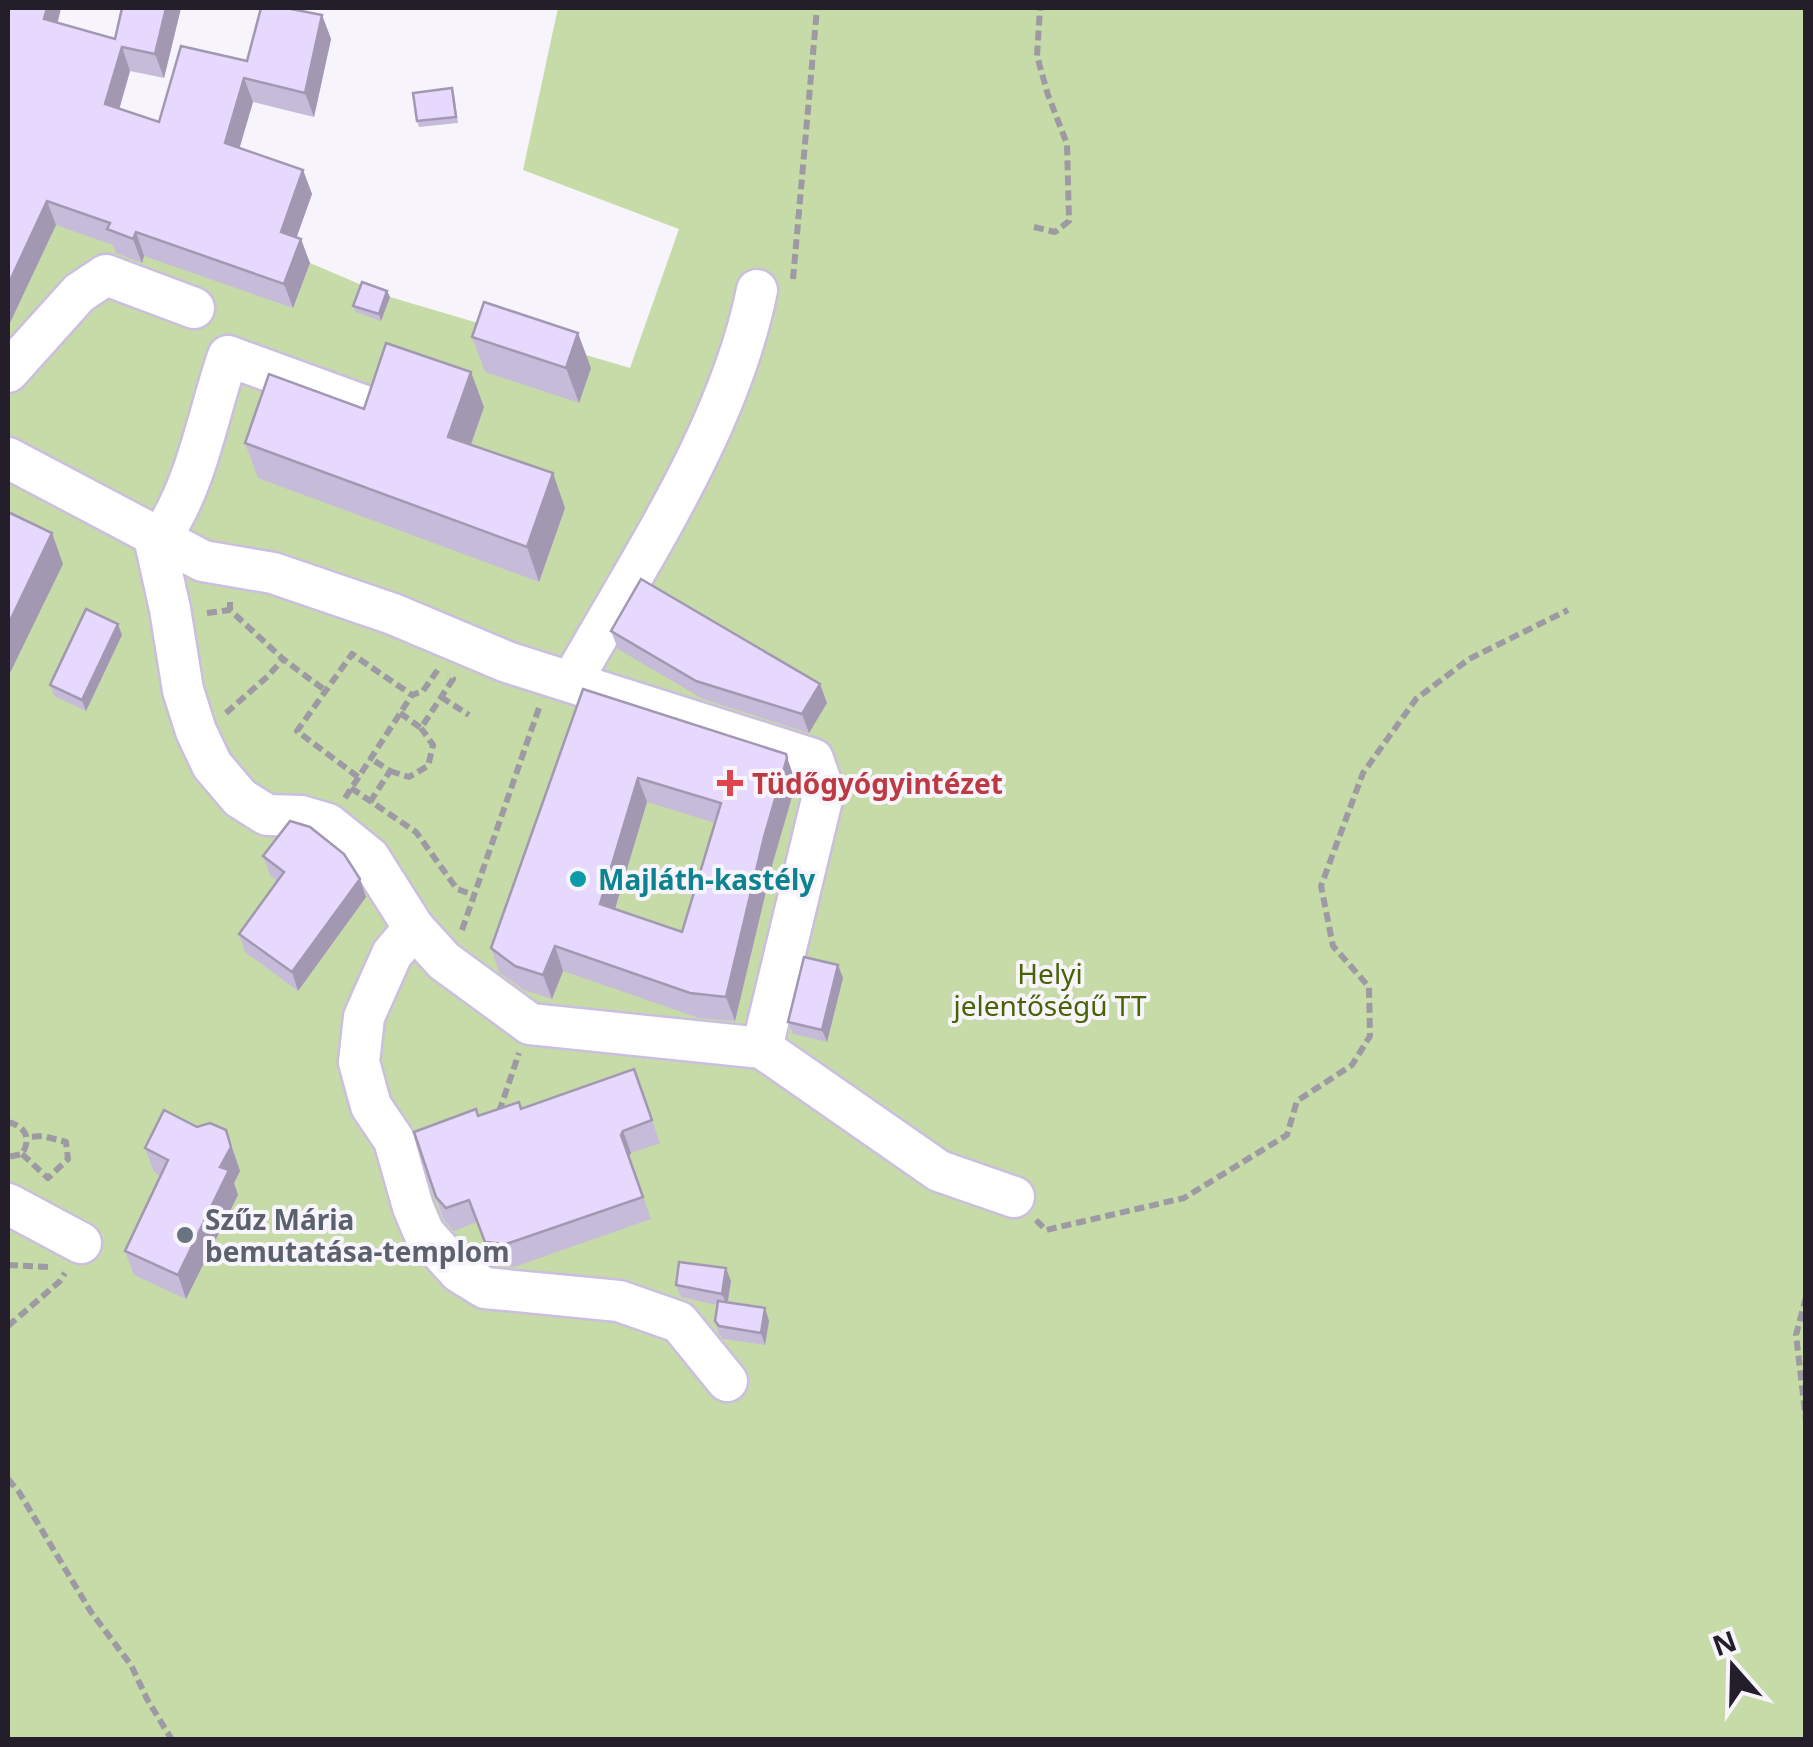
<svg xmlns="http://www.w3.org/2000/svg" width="1813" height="1747" font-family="'Noto Sans',sans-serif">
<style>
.green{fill:#c6dba7}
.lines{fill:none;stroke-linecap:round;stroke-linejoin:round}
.minor-casing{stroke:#cbbedf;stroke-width:45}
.path{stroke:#9e9aa3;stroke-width:6;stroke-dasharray:10 5;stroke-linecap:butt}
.minor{stroke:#fff;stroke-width:40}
.wall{fill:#c7bbda;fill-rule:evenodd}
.shaded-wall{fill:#a298b1}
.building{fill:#e7d9fd;stroke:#a298b1;stroke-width:2.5;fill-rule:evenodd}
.health-dot{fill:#e0444e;stroke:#f7f4fb;stroke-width:4}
.culture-dot{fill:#0f9aa8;stroke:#f7f4fb;stroke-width:4}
.worship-dot{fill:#6b7280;stroke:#f7f4fb;stroke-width:4}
.labels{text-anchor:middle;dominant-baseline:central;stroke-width:8;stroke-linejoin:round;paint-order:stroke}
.health-label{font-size:28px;font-weight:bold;fill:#be3a42;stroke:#f7f4fb;text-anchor:start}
.culture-label{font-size:28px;font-weight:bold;fill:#0d838f;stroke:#f7f4fb;text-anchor:start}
.park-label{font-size:28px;fill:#486204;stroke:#f7f4fb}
.worship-label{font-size:28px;font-weight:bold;fill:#5b616d;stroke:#f7f4fb;text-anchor:start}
</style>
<rect width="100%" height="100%" fill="#f7f4fb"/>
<path class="green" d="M558 8H1805V1739L8 1740V158L310 263 390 297 630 368 679 229 523 170Z"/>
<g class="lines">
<defs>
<g id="minor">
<path d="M8 372 79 293 106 275 194 308"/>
<path d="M8 458 203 561 273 573 393 614 507 662 813 759 824 791 762 1048 530 1024 444 961 414 928 369 857 328 824 301 816 267 815 240 798 212 765 196 731 183 690 170 609 154 537"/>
<path d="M159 540C197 486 207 417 228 356L365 406"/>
<path d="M572 681C641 558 729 429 757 290"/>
<path d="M414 928 392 954 364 1017 359 1062 371 1106 394 1140 413 1207 424 1233 459 1272 485 1288 619 1301 679 1322 727 1381"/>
<path d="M762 1048 939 1171 1014 1197"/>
<path d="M8 1204 81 1243"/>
</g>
</defs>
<use href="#minor" class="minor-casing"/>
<g class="path">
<path d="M1034 227 1055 232 1069 221 1067 144 1048 95 1037 56 1040 8"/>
<path d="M793 279 817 8"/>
<path d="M230 602V610L283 659 326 691"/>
<path d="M207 613 230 610"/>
<path d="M441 697 469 715"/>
<path d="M226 713 268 676 283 659"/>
<path d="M400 713 421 728 453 679 448 676"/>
<path d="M390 771 409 777 428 766 433 745 421 728"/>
<path d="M358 777 297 731 352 654 412 695"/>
<path d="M351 788 416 832 457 889 474 895"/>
<path d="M345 798 412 695 423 691 439 668"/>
<path d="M370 802 390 771 370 758"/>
<path d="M462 930 540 705"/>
<path d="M499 1112 519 1053"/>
<path d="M8 1122C25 1126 32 1138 22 1154L8 1157"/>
<path d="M22 1154 48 1178 68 1159 66 1142 43 1136 27 1137"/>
<path d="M1036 1220 1046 1230 1184 1198 1287 1135 1297 1101 1352 1065 1370 1036 1369 987 1333 946 1321 886 1363 773 1416 699 1469 659 1568 610"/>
<path d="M8 1265 49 1267"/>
<path d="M1806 1297 1796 1335 1806 1420"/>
<path d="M8 1326 59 1282 65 1273"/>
<path d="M8 1479 19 1492 91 1612 131 1665 147 1699 172 1740"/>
</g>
<use href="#minor" class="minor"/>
</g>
<g class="wall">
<path d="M8 8H61L57 23 115 39 181 8 164 78 130 71 119 108 159 122 247 61 322 15 331 39 314 117 253 102 239 148 303 170 312 194 296 238 310 263 293 308 144 256 142 263 116 253 113 245 56 225 8 327Z"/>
<path d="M454 94 458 123 419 127 417 121Z"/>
<path d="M387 291 390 297 381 321 356 312 353 306Z"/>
<path d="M472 337 591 368 579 403 485 372Z"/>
<path d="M484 407 471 445 565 508 539 582 258 478 245 443Z"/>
<path d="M611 631 820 684 827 703 809 733 703 699 618 649Z"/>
<path d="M122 635 86 711 54 696 50 685Z"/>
<path d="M583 689 786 754 796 783 773 862 735 1021 699 1018 563 971 552 999 524 990 499 972 491 948ZM647 802 715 823 682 932 615 909Z"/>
<path d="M263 856 366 897 298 991 245 952 239 934 277 881 270 875Z"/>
<path d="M843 978 827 1042 793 1034 788 1022Z"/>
<path d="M634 1069 660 1143 631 1153 629 1157 651 1219 514 1267 493 1265 477 1222 454 1231 444 1220 436 1197 478 1116 521 1109Z"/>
<path d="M145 1148 235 1154 240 1171 234 1183 238 1195 186 1299 134 1275 125 1251 160 1176 154 1172Z"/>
<path d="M731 1281 728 1302 765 1308 769 1321 765 1345 723 1339 719 1334 715 1321 717 1305 681 1297 676 1285Z"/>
</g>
<g class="shaded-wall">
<path d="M47 8H61L53 43 44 19Z"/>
<path d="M166 8H181L164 78 155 54Z"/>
<path d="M322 15 331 39 314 117 305 93Z"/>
<path d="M122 47 130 71 114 128 105 104Z"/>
<path d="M244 78 253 102 234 167 225 143Z"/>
<path d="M303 170 312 194 290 256 281 232Z"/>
<path d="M47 201 56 225 8 327V285Z"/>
<path d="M136 232 144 256 142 263 133 239Z"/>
<path d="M301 239 310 263 293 308 284 284Z"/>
<path d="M387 291 390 297 381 321 379 314Z"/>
<path d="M578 333 591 368 579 403 566 368Z"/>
<path d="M471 372 484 407 461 472 448 437Z"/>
<path d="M553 473 565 508 539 582 527 547Z"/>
<path d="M52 533 63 564 9 675 8 670V625Z"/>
<path d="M118 624 122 635 86 711 82 700Z"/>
<path d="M820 684 827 703 809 733 802 714Z"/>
<path d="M787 758 796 783 773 862 735 1021 726 997 764 837Z"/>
<path d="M638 778 647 802 609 929 600 904Z"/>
<path d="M360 879 366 897 298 991 292 972Z"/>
<path d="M555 946 563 971 552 999 543 975Z"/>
<path d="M838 965 843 978 827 1042 822 1030Z"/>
<path d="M226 1130 240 1171 234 1183 238 1195 186 1299 178 1275 220 1167Z"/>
<path d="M623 1131 631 1153 629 1157 651 1219 621 1135Z"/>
<path d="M726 1268 731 1281 727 1306 722 1294Z"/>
<path d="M765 1308 769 1321 765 1345 761 1333Z"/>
</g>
<g class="building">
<path d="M8 8H47L44 19 115 39 122 8H166L155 54 122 47 105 104 159 122 181 46 247 61 261 8H286L322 15 305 93 244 78 225 143 303 170 281 232 301 239 284 284 136 232 133 239 107 229 110 223 47 201 8 285Z"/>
<path d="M452 88 456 117 417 121 413 93Z"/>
<path d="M362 282 387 291 379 314 353 306Z"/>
<path d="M484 302 578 333 566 368 472 337Z"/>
<path d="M386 343 471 372 448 437 553 473 527 547 245 443 269 374 364 409Z"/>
<path d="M8 512 52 533 8 625Z"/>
<path d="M641 579 820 684 802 714 696 681 611 631Z"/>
<path d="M86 609 118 624 82 700 50 685Z"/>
<path d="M583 689 786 754 787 758 764 837 726 997 690 993 555 946 543 975 515 966 491 948ZM638 778 721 803 682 932 600 904Z"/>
<path d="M290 821 310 827 344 854 360 879 292 972 239 934 284 872 263 856Z"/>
<path d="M804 957 838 965 822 1030 788 1022Z"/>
<path d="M634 1069 652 1120 623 1131 621 1135 643 1197 506 1244 485 1242 469 1200 446 1208 436 1197 414 1132 476 1109 478 1116 519 1102 521 1109Z"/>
<path d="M164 1110 197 1127 210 1123 226 1130 231 1147 220 1167 229 1170 178 1275 125 1251 168 1160 145 1148Z"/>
<path d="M679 1262 726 1268 722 1294 676 1285Z"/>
<path d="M718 1301 765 1308 761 1333 719 1326 715 1321Z"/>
</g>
<path class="health-dot" d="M725 768h10v10h10v10h-10v10h-10v-10h-10v-10h10z"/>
<circle class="culture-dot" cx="578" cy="879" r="10"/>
<circle class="worship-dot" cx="185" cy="1235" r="10"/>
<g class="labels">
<g class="health-label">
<text x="752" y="783">Tüdőgyógyintézet</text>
</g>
<g class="culture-label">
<text x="598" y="879">Majláth-kastély</text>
</g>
<g class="park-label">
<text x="1050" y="973">Helyi<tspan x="1050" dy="32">jelentőségű TT</tspan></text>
</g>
<g class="worship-label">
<text x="205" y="1219">Szűz Mária<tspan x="205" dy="32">bemutatása-templom</tspan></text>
</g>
</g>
<rect width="1813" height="1747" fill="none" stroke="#231e2a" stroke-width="20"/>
<g transform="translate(1733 1667) rotate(340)" stroke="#f7f4fb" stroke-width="8" paint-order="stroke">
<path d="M0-8L18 38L0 25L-18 38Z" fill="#231e2a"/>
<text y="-15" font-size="28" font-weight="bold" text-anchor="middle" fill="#231e2a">N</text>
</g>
</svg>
